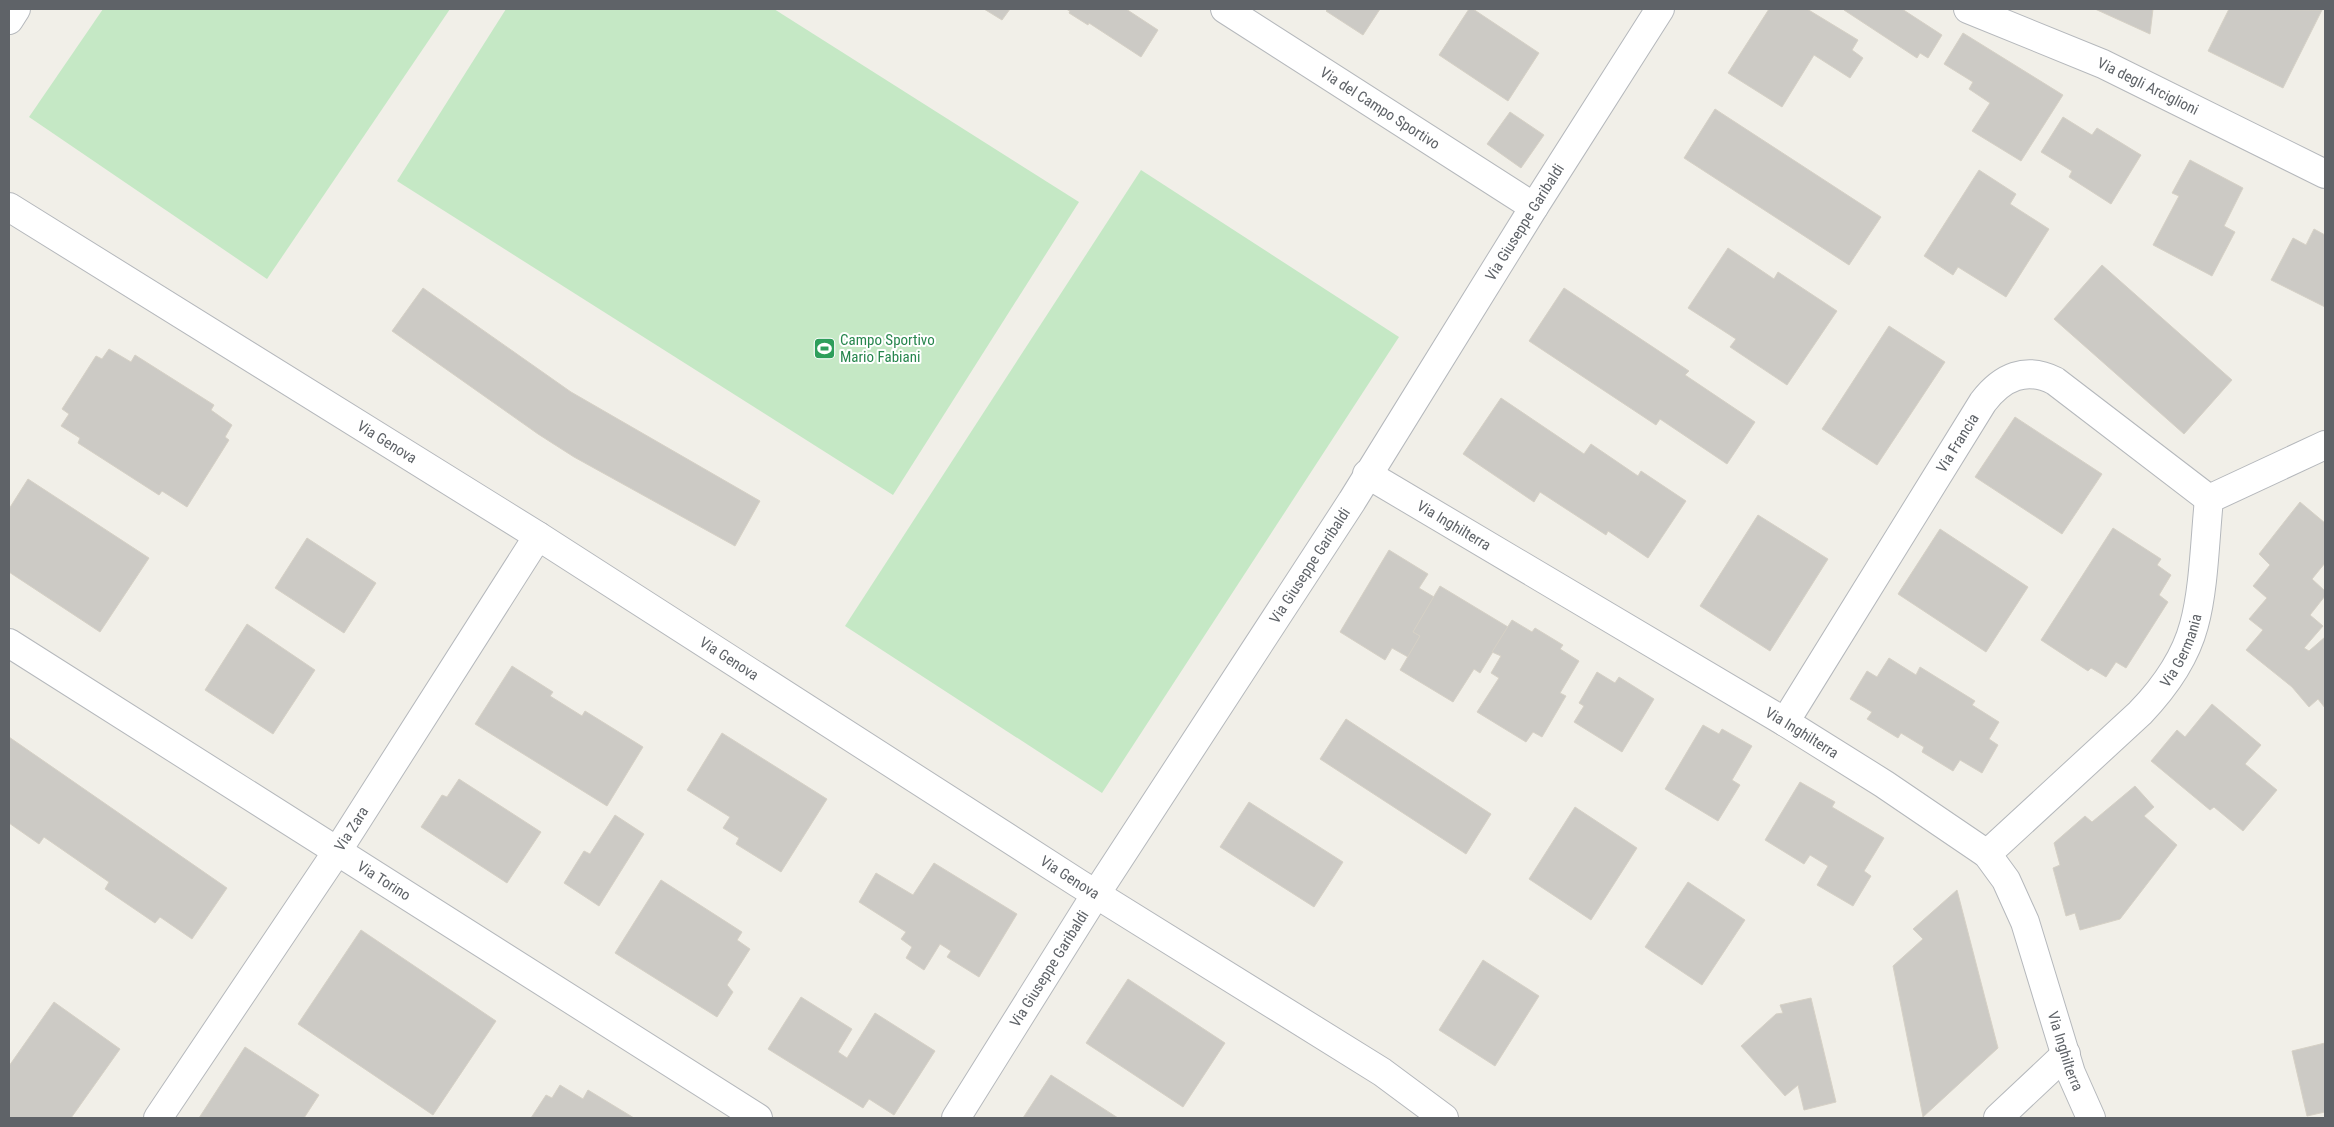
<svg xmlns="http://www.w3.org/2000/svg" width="2334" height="1127" font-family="'Roboto Condensed',sans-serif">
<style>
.green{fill:#c5e8c5}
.building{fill:#cccac5;stroke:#d6d1c6}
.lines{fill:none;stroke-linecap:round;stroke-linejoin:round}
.minor-casing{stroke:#b5b8bc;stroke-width:30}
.minor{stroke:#fff;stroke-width:28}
.labels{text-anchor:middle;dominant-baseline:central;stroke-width:4;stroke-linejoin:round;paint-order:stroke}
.street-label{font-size:15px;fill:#5f6368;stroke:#fff}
.leisure-label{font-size:15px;fill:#27864d;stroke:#fff;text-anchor:start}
</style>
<rect width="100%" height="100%" fill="#f1efe8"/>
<g class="green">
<path d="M103 9H450L267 279 29 117Z"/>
<path d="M506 9H774L1079 202 893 495 397 181Z"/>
<path d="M1141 170 1399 337 1102 793 845 626Z"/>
</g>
<g class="building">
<path d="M984 9H1010L1002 20Z"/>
<path d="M1066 9H1126L1158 30 1141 57 1089 23 1088 25 1069 13 1070 11Z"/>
<path d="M1328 9H1380L1363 35 1326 11Z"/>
<path d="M1469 9H1473L1539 53 1508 101 1439 55Z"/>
<path d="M1769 9H1807L1858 40 1852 50 1863 58 1850 78 1814 55 1782 107 1728 73Z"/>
<path d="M1845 9H1902L1942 35 1928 58 1920 53 1917 58 1844 10Z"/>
<path d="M2095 9H2153L2150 34Z"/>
<path d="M2229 9 2322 10 2283 88 2208 51Z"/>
<path d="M1963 33 2063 95 2021 161 1972 131 1990 103 1969 89 1973 82 1944 64Z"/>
<path d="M1715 109 1881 217 1849 265 1684 158Z"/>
<path d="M1510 112 1544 135 1521 168 1487 144Z"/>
<path d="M2063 117 2092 135 2097 128 2141 155 2111 204 2069 177 2072 171 2041 152Z"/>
<path d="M2190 160 2243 188 2224 226 2235 232 2212 276 2153 245 2179 196 2172 193Z"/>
<path d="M1979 170 2016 194 2010 204 2049 229 2006 297 1958 267 1953 275 1924 256Z"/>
<path d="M2314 229 2325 235V307L2271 280 2293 238 2306 245Z"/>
<path d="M1728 248 1774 279 1778 272 1837 311 1787 385 1730 347 1736 339 1688 308Z"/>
<path d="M2102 265 2232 380 2184 434 2054 319Z"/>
<path d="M423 288 571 392 760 501 735 546 574 457 538 434 392 331Z"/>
<path d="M1564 288 1689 371 1685 375 1755 422 1727 464 1660 419 1656 425 1529 341Z"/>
<path d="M1889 326 1945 362 1877 465 1822 429Z"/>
<path d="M109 349 131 362 135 355 214 405 211 410 232 425 225 437 229 440 187 507 162 491 159 495 78 443 80 438 61 426 69 414 62 409 96 356 102 359Z"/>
<path d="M1501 398 1584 454 1591 444 1638 476 1641 471 1686 501 1648 558 1608 531 1606 535 1540 492 1534 502 1463 454Z"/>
<path d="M2015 417 2102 474 2062 534 1975 477Z"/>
<path d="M28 479 149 558 100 632 9 572V509Z"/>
<path d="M2300 502 2325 523V563L2312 579 2325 591V596L2310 615 2323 626 2304 648 2309 651 2325 637V708L2318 699 2309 707 2292 687 2246 650 2263 630 2249 619 2267 598 2253 586 2270 565 2259 554Z"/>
<path d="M1758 515 1828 559 1770 651 1700 606Z"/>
<path d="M2113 528 2161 559 2157 565 2171 575 2159 595 2168 602 2126 668 2116 662 2106 677 2091 668 2088 671 2041 640Z"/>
<path d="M1940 529 2028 587 1986 652 1898 594Z"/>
<path d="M307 538 376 583 344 633 275 588Z"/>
<path d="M1389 550 1428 574 1419 588 1434 597 1413 632 1420 636 1408 657 1392 648 1385 660 1340 632Z"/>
<path d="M1440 586 1508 627 1480 673 1474 669 1453 702 1400 670 1420 636 1413 632Z"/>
<path d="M1512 620 1532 632 1535 628 1563 645 1560 649 1579 661 1560 693 1566 696 1542 737 1533 732 1526 742 1477 712 1499 678 1491 673 1501 656 1492 652Z"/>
<path d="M247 624 315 670 273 734 205 690Z"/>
<path d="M1889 658 1916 675 1920 667 1975 701 1972 705 1999 722 1989 739 1998 745 1982 773 1960 760 1953 771 1922 752 1924 747 1901 733 1898 738 1867 719 1872 712 1850 699 1867 671 1877 677Z"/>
<path d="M512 666 553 692 550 696 582 716 585 711 643 747 607 806 475 724Z"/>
<path d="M1597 672 1615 683 1619 677 1654 699 1622 752 1574 722 1584 706 1579 703Z"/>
<path d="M2212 704 2261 745 2245 764 2277 790 2243 831 2214 807 2210 810 2151 761 2177 730 2185 737Z"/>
<path d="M1346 719 1491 814 1466 854 1320 759Z"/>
<path d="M1703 725 1719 734 1722 729 1752 746 1732 780 1740 785 1718 821 1665 789Z"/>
<path d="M722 733 827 799 781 872 736 844 739 838 723 828 730 817 687 790Z"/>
<path d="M9 737 227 888 192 939 160 917 155 923 105 889 109 882 44 837 39 844 9 823Z"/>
<path d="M459 779 541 832 507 883 421 827 442 795 447 797Z"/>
<path d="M1800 782 1835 802 1832 807 1884 838 1864 871 1871 876 1853 906 1817 885 1828 866 1810 855 1804 864 1765 840Z"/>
<path d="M2135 786 2154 807 2144 816 2177 845 2120 919 2080 930 2075 913 2066 916 2053 868 2060 865 2054 843 2085 816 2092 822Z"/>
<path d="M1249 802 1343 862 1314 907 1220 847Z"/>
<path d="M1575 807 1637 848 1591 920 1529 879Z"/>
<path d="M615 815 644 834 599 906 564 883 584 851 590 854Z"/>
<path d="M934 863 1017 914 979 977 947 957 951 951 940 944 924 970 906 958 912 947 901 939 906 932 859 902 876 873 913 895Z"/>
<path d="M661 880 742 932 737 940 750 949 727 985 733 992 717 1017 615 953Z"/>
<path d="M1688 882 1745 920 1702 985 1645 947Z"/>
<path d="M1957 890 1998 1048 1923 1117 1893 966 1923 939 1913 929Z"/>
<path d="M361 930 496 1021 433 1115 298 1024Z"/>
<path d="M1483 960 1539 996 1495 1066 1439 1030Z"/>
<path d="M1128 979 1225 1043 1183 1107 1086 1043Z"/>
<path d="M801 997 852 1029 838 1052 847 1058 875 1013 935 1051 894 1115 869 1099 863 1108 768 1049Z"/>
<path d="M1811 998 1836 1102 1804 1110 1798 1085 1785 1096 1741 1046 1776 1014 1783 1013 1780 1005Z"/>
<path d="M54 1002 120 1049 71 1118H9V1066Z"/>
<path d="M2325 1043V1112L2307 1116 2292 1051Z"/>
<path d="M245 1047 319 1095 304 1118H199Z"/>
<path d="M1051 1075 1118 1118H1023Z"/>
<path d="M560 1085 583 1099 588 1090 634 1118H531L546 1095 552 1098Z"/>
</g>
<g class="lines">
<defs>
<g id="minor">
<path id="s1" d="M1225 9 1534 207"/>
<path id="s2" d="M1968 9 2103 64 2325 174"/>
<path d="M9 20 16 9"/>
<path id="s3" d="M9 207 538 536 1078 883 1382 1072 1444 1118"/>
<path id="s4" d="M1367 474 1785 722 1884 784 1987 854 2006 880 2025 922 2071 1073 2091 1118"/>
<path id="s5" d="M9 643 758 1118"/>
<path id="s6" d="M1785 722 1983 402C2002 377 2026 366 2055 381L2209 499"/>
<path id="s7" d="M1987 854 2140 713C2164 688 2185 659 2194 625 2204 589 2205 538 2209 499L2325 445"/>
<path id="s8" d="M158 1118 338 850 538 536"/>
<path id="s9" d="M956 1118 1096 894 1352 501 1534 207 1660 9"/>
<path d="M1998 1118 2066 1054"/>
</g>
</defs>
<use href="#minor" class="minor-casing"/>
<use href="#minor" class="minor"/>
</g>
<defs>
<symbol id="stadium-square" viewBox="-11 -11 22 22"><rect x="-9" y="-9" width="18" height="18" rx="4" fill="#2e9e5b" stroke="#fff"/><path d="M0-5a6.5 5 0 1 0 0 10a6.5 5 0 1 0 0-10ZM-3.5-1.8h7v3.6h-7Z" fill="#fff"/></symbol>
</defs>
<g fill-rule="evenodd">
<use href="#stadium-square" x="812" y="336" width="25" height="25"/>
</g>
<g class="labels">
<g class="street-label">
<text stroke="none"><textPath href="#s2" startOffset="196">Via degli Arciglioni</textPath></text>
<text stroke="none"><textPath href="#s1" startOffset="184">Via del Campo Sportivo</textPath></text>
<text stroke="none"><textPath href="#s9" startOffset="1061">Via Giuseppe Garibaldi</textPath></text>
<text stroke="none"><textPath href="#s3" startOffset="445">Via Genova</textPath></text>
<text stroke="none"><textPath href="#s6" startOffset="328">Via Francia</textPath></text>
<text stroke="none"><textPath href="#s4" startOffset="101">Via Inghilterra</textPath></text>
<text stroke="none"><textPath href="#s9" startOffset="656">Via Giuseppe Garibaldi</textPath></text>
<text stroke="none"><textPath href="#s7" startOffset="284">Via Germania</textPath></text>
<text stroke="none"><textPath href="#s3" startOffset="850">Via Genova</textPath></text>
<text stroke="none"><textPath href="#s4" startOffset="506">Via Inghilterra</textPath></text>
<text stroke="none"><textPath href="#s8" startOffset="348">Via Zara</textPath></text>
<text stroke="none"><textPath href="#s3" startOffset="1255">Via Genova</textPath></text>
<text stroke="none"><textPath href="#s5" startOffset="444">Via Torino</textPath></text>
<text stroke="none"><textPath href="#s9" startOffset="176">Via Giuseppe Garibaldi</textPath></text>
<text stroke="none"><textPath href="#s4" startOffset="941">Via Inghilterra</textPath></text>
</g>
<g class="leisure-label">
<text x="840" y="340">Campo Sportivo<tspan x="840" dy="17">Mario Fabiani</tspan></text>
</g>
</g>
<rect width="2334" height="1127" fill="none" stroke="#5f6368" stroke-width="20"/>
</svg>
